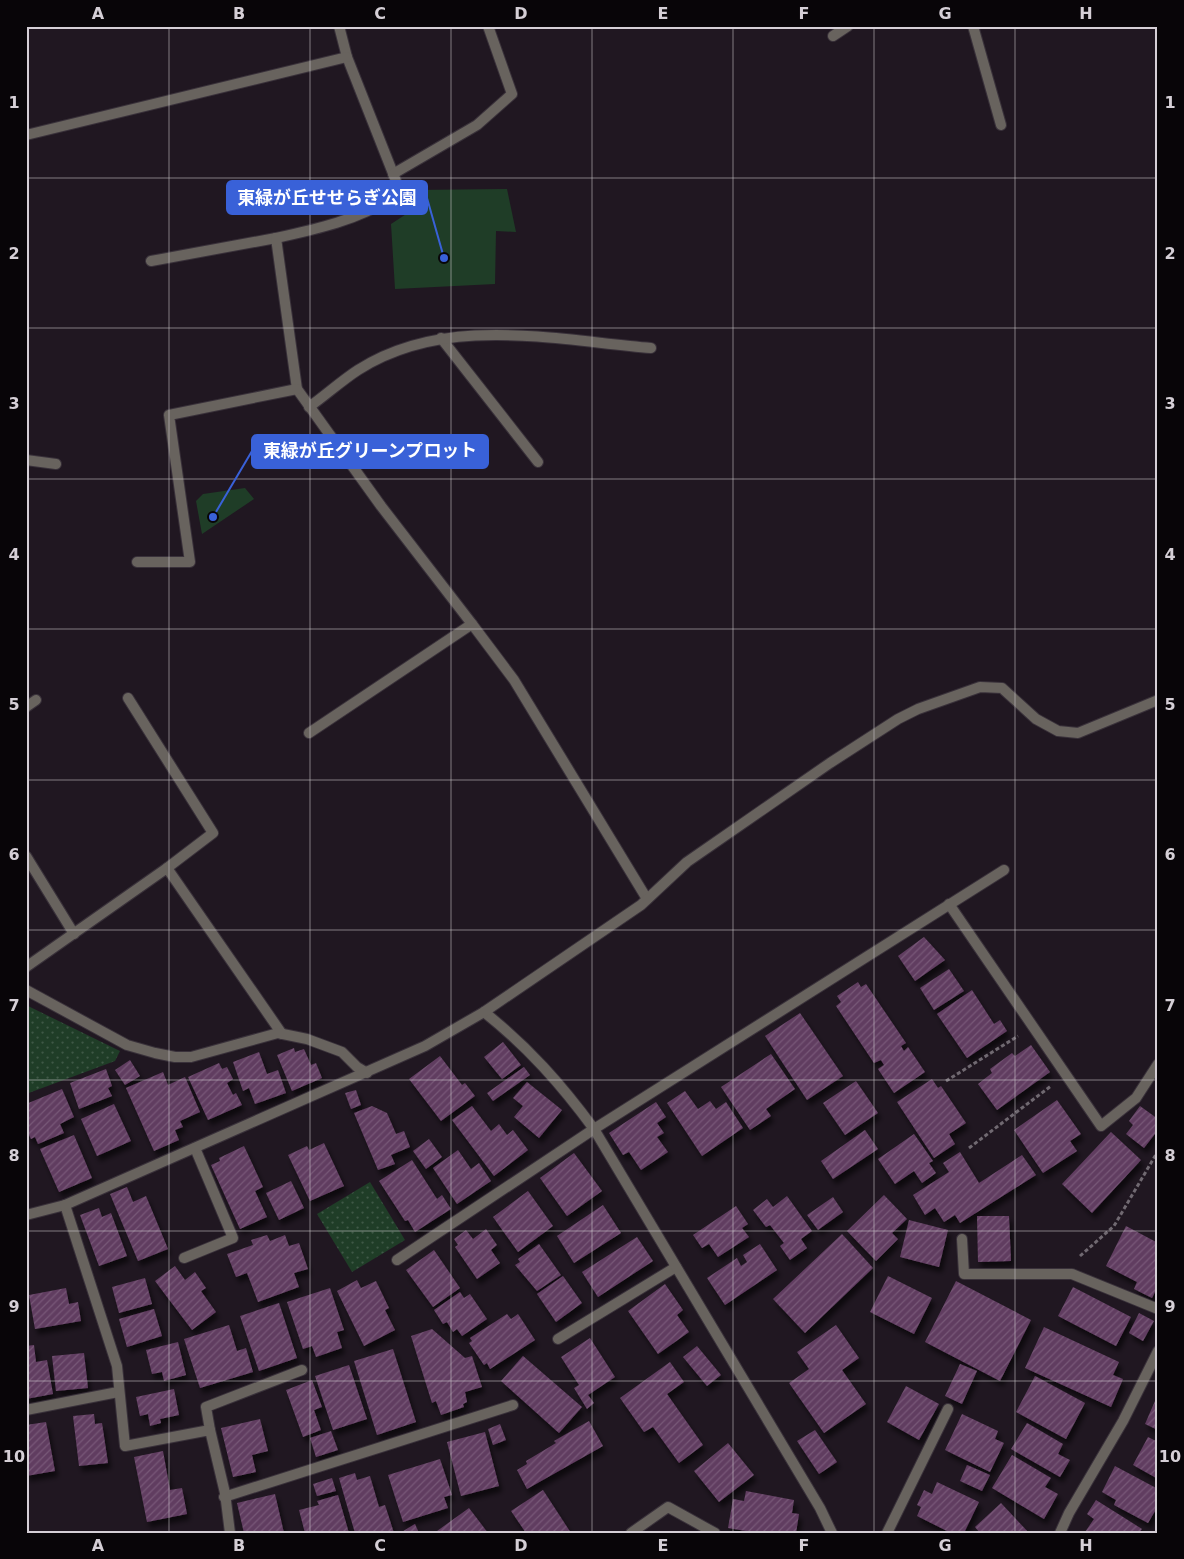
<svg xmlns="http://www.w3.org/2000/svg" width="1184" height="1559" font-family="'DejaVu Sans','Noto Sans JP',sans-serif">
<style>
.grass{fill:url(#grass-dots)}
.park{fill:#1f3d27}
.building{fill:url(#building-hatch);filter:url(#shadow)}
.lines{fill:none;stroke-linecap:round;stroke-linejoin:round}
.service-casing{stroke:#39313a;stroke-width:12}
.minor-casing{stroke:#39313a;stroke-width:12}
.path{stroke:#706971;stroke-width:3;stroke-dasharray:4 2.5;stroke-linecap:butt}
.service{stroke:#68635e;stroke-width:10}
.minor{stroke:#68635e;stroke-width:10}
.grid{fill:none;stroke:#d5cfd6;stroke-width:1;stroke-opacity:0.55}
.leader{fill:none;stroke:#3961d8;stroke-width:2}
.callout-dot{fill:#3961d8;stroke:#080508;stroke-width:2}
.callout{fill:#3961d8;stroke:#3961d8;stroke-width:2}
.callout-label{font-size:18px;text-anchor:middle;font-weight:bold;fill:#fff}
.neatline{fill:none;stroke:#d5cfd6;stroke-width:2}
.grid-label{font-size:16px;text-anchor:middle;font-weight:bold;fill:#d5cfd6}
</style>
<defs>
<pattern id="grass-dots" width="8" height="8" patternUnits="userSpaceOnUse" patternTransform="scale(1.25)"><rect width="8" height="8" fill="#1f3d27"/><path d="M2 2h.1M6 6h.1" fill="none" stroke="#3f5846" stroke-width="1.8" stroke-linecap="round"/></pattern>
<pattern id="building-hatch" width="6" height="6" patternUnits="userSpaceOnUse" patternTransform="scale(1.25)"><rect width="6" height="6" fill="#613d61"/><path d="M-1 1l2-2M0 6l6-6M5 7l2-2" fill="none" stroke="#775877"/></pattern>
<filter id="shadow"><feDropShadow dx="3" dy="5.5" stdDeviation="2.5" flood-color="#0009"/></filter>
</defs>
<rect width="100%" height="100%" fill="#201721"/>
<g class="grass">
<path d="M26 1005 120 1051 115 1061 26 1094Z"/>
<path d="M370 1182 405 1240 352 1272 317 1214Z"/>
</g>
<g class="park">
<path d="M507 189 516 232 496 231 495 284 395 289 391 224 417 207 413 190Z"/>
<path d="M245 488 254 499 202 534 196 501 203 494Z"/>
</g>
<g class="building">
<path d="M924 937 945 960 915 981 898 956Z"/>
<path d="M949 969 964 991 934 1010 920 988Z"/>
<path d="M858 982 861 987 866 984 906 1043 901 1046 904 1051 908 1047 925 1072 894 1093 878 1069 884 1065 881 1060 874 1063 836 1006 841 1002 837 996Z"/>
<path d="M972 990 994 1024 1000 1020 1007 1031 967 1058 937 1014Z"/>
<path d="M800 1013 843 1076 807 1100 765 1036Z"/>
<path d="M503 1042 521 1065 502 1079 484 1057Z"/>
<path d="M1031 1045 1050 1072 997 1110 978 1084 992 1073 990 1069 1012 1053 1015 1056Z"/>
<path d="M294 1048 295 1052 304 1049 311 1065 316 1063 322 1078 292 1091 277 1055Z"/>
<path d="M259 1052 267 1074 278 1070 286 1093 255 1104 249 1088 243 1091 233 1062Z"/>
<path d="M771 1054 795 1089 766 1109 771 1116 750 1130 721 1087Z"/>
<path d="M440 1056 462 1085 465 1083 475 1096 441 1121 409 1079Z"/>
<path d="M130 1060 140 1076 125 1085 115 1070Z"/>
<path d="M219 1063 222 1069 227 1067 233 1079 227 1083 233 1095 236 1093 242 1105 208 1120 188 1077Z"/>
<path d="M524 1067 530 1075 493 1101 487 1093Z"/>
<path d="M106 1069 112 1086 108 1088 112 1096 79 1109 70 1083Z"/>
<path d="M163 1072 168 1085 185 1077 200 1112 180 1121 183 1127 175 1130 179 1140 154 1151 126 1088Z"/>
<path d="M932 1079 938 1088 941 1086 966 1123 949 1134 955 1144 934 1158 897 1102Z"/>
<path d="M856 1081 878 1113 845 1135 823 1103Z"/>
<path d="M527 1082 562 1110 539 1138 514 1117 523 1106 513 1098Z"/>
<path d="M62 1089 74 1117 60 1124 64 1133 38 1144 35 1137 31 1139 26 1129V1104Z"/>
<path d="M356 1090 361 1105 351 1109 345 1093Z"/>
<path d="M685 1091 698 1109 710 1101 716 1109 726 1102 743 1128 702 1156 667 1103Z"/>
<path d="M1057 1100 1081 1134 1070 1141 1077 1151 1043 1173 1014 1130Z"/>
<path d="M656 1102 666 1117 657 1123 664 1133 657 1137 668 1152 641 1170 629 1152 623 1155 609 1133Z"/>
<path d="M114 1104 131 1141 97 1156 81 1119Z"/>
<path d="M372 1106 387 1113 396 1134 404 1131 410 1147 391 1155 395 1164 378 1170 354 1113Z"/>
<path d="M472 1106 491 1131 499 1124 507 1135 513 1130 528 1150 494 1176 452 1120Z"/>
<path d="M1140 1106 1158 1119V1130L1144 1148 1126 1134 1133 1125 1129 1121Z"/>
<path d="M865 1130 878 1149 833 1179 821 1161Z"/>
<path d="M1111 1132 1141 1160 1092 1213 1062 1184Z"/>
<path d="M914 1134 933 1161 929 1163 936 1173 922 1183 914 1171 895 1184 878 1159Z"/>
<path d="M74 1135 92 1178 59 1192 40 1149Z"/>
<path d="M429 1139 442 1157 426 1169 413 1151Z"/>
<path d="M324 1143 344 1186 310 1201 288 1155 307 1146 309 1150Z"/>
<path d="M244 1146 263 1187 255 1191 267 1217 240 1229 211 1165 220 1161 219 1158Z"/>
<path d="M458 1150 471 1169 479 1163 491 1181 457 1204 433 1168Z"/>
<path d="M960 1152 979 1183 1022 1155 1036 1175 960 1223 955 1215 944 1222 935 1208 925 1215 913 1195 949 1172 943 1163Z"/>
<path d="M574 1153 602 1191 567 1216 540 1178Z"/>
<path d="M412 1160 437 1199 442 1195 451 1209 415 1232 408 1220 405 1221 379 1181Z"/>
<path d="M291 1181 304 1208 279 1220 266 1193Z"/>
<path d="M127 1187 133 1202 146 1196 168 1249 138 1261 110 1194Z"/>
<path d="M528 1191 553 1226 518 1252 493 1217Z"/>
<path d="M884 1195 907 1219 892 1233 898 1239 876 1261 847 1231Z"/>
<path d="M787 1196 812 1231 801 1239 807 1248 790 1260 780 1246 784 1243 770 1225 766 1227 753 1210 767 1199 773 1207Z"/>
<path d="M833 1197 843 1212 818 1230 807 1215Z"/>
<path d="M603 1205 621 1233 574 1263 557 1236Z"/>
<path d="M736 1206 748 1224 742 1228 749 1237 718 1257 709 1244 702 1248 693 1235Z"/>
<path d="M99 1208 102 1217 111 1213 127 1256 99 1266 80 1215Z"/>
<path d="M977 1216H1009L1011 1261 978 1262Z"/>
<path d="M909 1220 948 1230 939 1267 900 1257Z"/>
<path d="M1126 1226 1158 1243V1286L1152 1298 1134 1289 1137 1282 1106 1266Z"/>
<path d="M486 1229 497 1245 491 1250 500 1263 477 1279 455 1247 458 1245 454 1239 466 1230 473 1239Z"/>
<path d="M842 1234 873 1268 805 1333 773 1299Z"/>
<path d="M267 1235 270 1241 285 1235 289 1246 299 1243 308 1269 294 1273 299 1287 258 1302 247 1273 236 1277 227 1254 253 1245 251 1240Z"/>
<path d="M637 1237 653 1261 598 1297 582 1272Z"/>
<path d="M539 1244 561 1275 537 1291 515 1265 520 1262 518 1259Z"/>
<path d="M760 1244 777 1270 725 1305 707 1278 737 1258 741 1266 747 1262 743 1255Z"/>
<path d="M434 1250 460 1288 433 1307 406 1270Z"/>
<path d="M175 1266 185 1280 195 1272 206 1288 201 1291 216 1312 192 1330 155 1281Z"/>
<path d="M563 1276 582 1303 556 1322 537 1294Z"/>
<path d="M888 1276 932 1298 914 1334 870 1312Z"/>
<path d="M145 1278 152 1304 119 1313 112 1287Z"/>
<path d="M357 1280 361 1288 376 1281 389 1308 385 1310 395 1330 364 1346 337 1291Z"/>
<path d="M956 1281 1031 1320 1000 1381 925 1342Z"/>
<path d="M665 1284 683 1310 677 1315 689 1332 658 1354 628 1311Z"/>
<path d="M1073 1287 1131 1317 1116 1346 1058 1316Z"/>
<path d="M66 1288 69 1304 78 1302 81 1321 35 1329 29 1295Z"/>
<path d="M330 1288 344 1330 337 1332 342 1348 316 1357 312 1346 303 1349 287 1302Z"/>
<path d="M460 1292 464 1298 470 1294 487 1319 462 1336 457 1329 453 1332 447 1322 443 1324 434 1310Z"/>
<path d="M279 1303 297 1358 259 1371 240 1316Z"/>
<path d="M154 1309 162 1336 127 1347 119 1319Z"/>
<path d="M1139 1313 1154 1321 1143 1341 1129 1333Z"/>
<path d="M507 1314 511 1319 518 1314 535 1340 490 1369 487 1363 484 1365 469 1343 472 1341 470 1338Z"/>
<path d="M229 1325 237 1351 246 1348 253 1372 200 1388 184 1339Z"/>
<path d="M836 1325 859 1358 842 1370 866 1404 824 1433 789 1383 809 1369 797 1352Z"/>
<path d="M1044 1327 1119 1362 1113 1375 1123 1379 1111 1407 1025 1368Z"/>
<path d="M432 1329 465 1358 472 1356 482 1387 465 1392 467 1402 463 1404 464 1407 441 1415 436 1401 432 1403 411 1336Z"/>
<path d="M590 1338 615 1377 588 1395 594 1403 587 1409 574 1388 579 1385 561 1357Z"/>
<path d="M178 1342 186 1375 164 1381 162 1372 152 1374 146 1350Z"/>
<path d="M34 1345 36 1362 47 1360 53 1394 26 1399V1346Z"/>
<path d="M697 1346 721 1375 707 1386 683 1357Z"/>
<path d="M393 1349 416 1422 377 1435 354 1361Z"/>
<path d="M84 1353 88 1388 56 1391 52 1356Z"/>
<path d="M523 1356 582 1407 559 1433 501 1381Z"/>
<path d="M670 1362 684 1382 667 1394 703 1445 679 1463 653 1427 644 1432 620 1398Z"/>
<path d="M960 1364 977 1371 962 1404 945 1396Z"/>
<path d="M349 1365 367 1419 333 1430 315 1376Z"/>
<path d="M1035 1376 1085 1403 1066 1439 1016 1412Z"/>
<path d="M312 1380 322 1407 314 1410 321 1430 303 1437 286 1390Z"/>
<path d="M906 1386 939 1404 919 1440 887 1422Z"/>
<path d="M174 1389 179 1415 160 1419 161 1423 150 1426 148 1414 140 1416 136 1397Z"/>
<path d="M1158 1394V1430L1145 1424Z"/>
<path d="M94 1414 95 1424 102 1423 108 1463 79 1466 73 1416Z"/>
<path d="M962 1414 998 1431 995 1439 1004 1443 990 1472 945 1450Z"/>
<path d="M260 1419 268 1451 252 1455 256 1472 233 1477 221 1428Z"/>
<path d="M589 1421 603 1446 527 1489 517 1470 527 1464 526 1461 556 1443 554 1441Z"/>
<path d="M46 1422 55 1471 26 1476V1425Z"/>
<path d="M1027 1423 1063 1444 1058 1454 1070 1460 1060 1477 1011 1449Z"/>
<path d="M500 1424 506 1440 493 1445 488 1429Z"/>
<path d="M815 1430 837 1462 819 1474 797 1441Z"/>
<path d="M331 1431 338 1450 316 1457 310 1438Z"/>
<path d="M485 1432 499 1486 461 1496 447 1442Z"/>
<path d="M1148 1437 1158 1442V1479L1133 1465Z"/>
<path d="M728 1443 754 1475 719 1502 694 1471Z"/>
<path d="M163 1451 170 1490 182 1488 187 1514 147 1522 134 1457Z"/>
<path d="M1012 1455 1051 1478 1045 1487 1058 1494 1044 1519 992 1488Z"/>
<path d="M440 1459 452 1495 444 1497 448 1508 403 1522 388 1475Z"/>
<path d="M967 1465 990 1475 982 1491 960 1481Z"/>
<path d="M1115 1466 1158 1489V1506L1148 1523 1114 1505 1116 1500 1102 1492Z"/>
<path d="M355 1473 357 1480 370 1476 379 1507 385 1505 394 1533H355L339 1478Z"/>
<path d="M332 1478 336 1491 317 1496 313 1484Z"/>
<path d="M937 1482 979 1502 964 1533H951L917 1516 921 1507 917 1505 924 1490 932 1494Z"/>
<path d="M543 1490 571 1533H526L511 1511Z"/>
<path d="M746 1491 794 1500 792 1513 799 1514 796 1533H758L728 1528 733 1499 744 1501Z"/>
<path d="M275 1494 284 1533H244L237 1503Z"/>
<path d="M338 1495 349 1533H305L299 1510 319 1505 317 1501Z"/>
<path d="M1096 1500 1142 1529 1139 1533 1085 1532 1094 1519 1087 1514Z"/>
<path d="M1001 1503 1029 1533H980L975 1527Z"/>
<path d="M469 1508 488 1533H439L437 1531Z"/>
<path d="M415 1524 419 1533H400Z"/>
</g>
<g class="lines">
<defs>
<g id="service">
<path d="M973 26 1001 125"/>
<path d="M833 36 848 26"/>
<path d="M151 261 276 238"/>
<path d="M26 460 56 464"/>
<path d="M26 707 36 700"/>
<path d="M949 904 1101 1126 1136 1098 1158 1064"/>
<path d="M26 1215 65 1205"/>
<path d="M962 1239 964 1274H1072L1158 1309"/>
<path d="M184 1258 233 1238 195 1148"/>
<path d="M397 1260 594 1129 1004 870"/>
<path d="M558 1339 676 1267"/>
<path d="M210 1430 206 1407 302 1370"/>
<path d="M224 1497 513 1405"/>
<path d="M631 1533 668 1507 715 1533"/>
<path d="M887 1533 948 1409"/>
<path d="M1060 1533 1069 1513 1123 1421 1158 1351"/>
</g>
<g id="minor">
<path d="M339 26 347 57 396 181 393 197C358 220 317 229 276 238L297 389 381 506 472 624"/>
<path d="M26 135 347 57"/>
<path d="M393 174 477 125 512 94 488 26"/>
<path d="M441 338 538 462"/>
<path d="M309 407C326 395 341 381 358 370 446 314 554 340 651 348"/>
<path d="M137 562H190L169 415 297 389"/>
<path d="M128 698 213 833 167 868"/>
<path d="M309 733 472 624 514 680 647 899"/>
<path d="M26 856 74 934"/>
<path d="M26 967 167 868 282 1034"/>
<path d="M26 990 127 1045 155 1053 175 1057H191L278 1033 307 1039 342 1052 357 1067 367 1073"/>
<path d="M484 1012C528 1047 561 1084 594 1129L820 1508 832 1533"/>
<path d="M26 1410 118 1392"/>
<path d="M230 1533 225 1493 210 1430 125 1446 117 1366 65 1205 425 1046 484 1012 641 905 687 862 830 763 898 719 918 709 980 687 1002 688 1036 719 1058 731 1078 733 1158 700"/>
</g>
</defs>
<use href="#service" class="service-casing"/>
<use href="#minor" class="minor-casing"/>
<g class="path">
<path d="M946 1081 1018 1036"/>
<path d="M969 1148 1051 1086"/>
<path d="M1080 1256 1114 1226 1158 1151"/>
</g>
<use href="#service" class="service"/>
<use href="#minor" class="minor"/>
</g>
<path class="grid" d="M169 26V1533M310 26V1533M451 26V1533M592 26V1533M733 26V1533M874 26V1533M1015 26V1533M26 178H1158M26 328H1158M26 479H1158M26 629H1158M26 780H1158M26 930H1158M26 1080H1158M26 1231H1158M26 1381H1158"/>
<path class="leader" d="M444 258L427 198M213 517L252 451"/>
<g class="callout-dot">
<circle cx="444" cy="258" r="5"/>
<circle cx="213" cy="517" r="5"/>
</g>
<g class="callout">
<rect x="227" y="181" width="200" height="33" rx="5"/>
<rect x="252" y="435" width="236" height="33" rx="5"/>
</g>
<g class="callout-label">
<text x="327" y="204">東緑が丘せせらぎ公園</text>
<text x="370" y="457">東緑が丘グリーンプロット</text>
</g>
<rect width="1184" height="1559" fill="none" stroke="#080508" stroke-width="55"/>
<rect x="28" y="28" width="1128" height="1504" class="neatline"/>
<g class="grid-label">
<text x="98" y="19">A</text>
<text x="239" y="19">B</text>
<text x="380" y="19">C</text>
<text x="521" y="19">D</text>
<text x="663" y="19">E</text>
<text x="804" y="19">F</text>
<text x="945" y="19">G</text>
<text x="1086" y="19">H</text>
<text x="14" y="108">1</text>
<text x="1170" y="108">1</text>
<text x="14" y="259">2</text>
<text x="1170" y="259">2</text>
<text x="14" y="409">3</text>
<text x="1170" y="409">3</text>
<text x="14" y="560">4</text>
<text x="1170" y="560">4</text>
<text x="14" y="710">5</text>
<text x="1170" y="710">5</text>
<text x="14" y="860">6</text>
<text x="1170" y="860">6</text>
<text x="14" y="1011">7</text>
<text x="1170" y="1011">7</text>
<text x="14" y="1161">8</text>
<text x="1170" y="1161">8</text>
<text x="14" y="1312">9</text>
<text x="1170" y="1312">9</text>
<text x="14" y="1462">10</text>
<text x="1170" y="1462">10</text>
<text x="98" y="1551">A</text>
<text x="239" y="1551">B</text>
<text x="380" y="1551">C</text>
<text x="521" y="1551">D</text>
<text x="663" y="1551">E</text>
<text x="804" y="1551">F</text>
<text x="945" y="1551">G</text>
<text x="1086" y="1551">H</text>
</g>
</svg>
